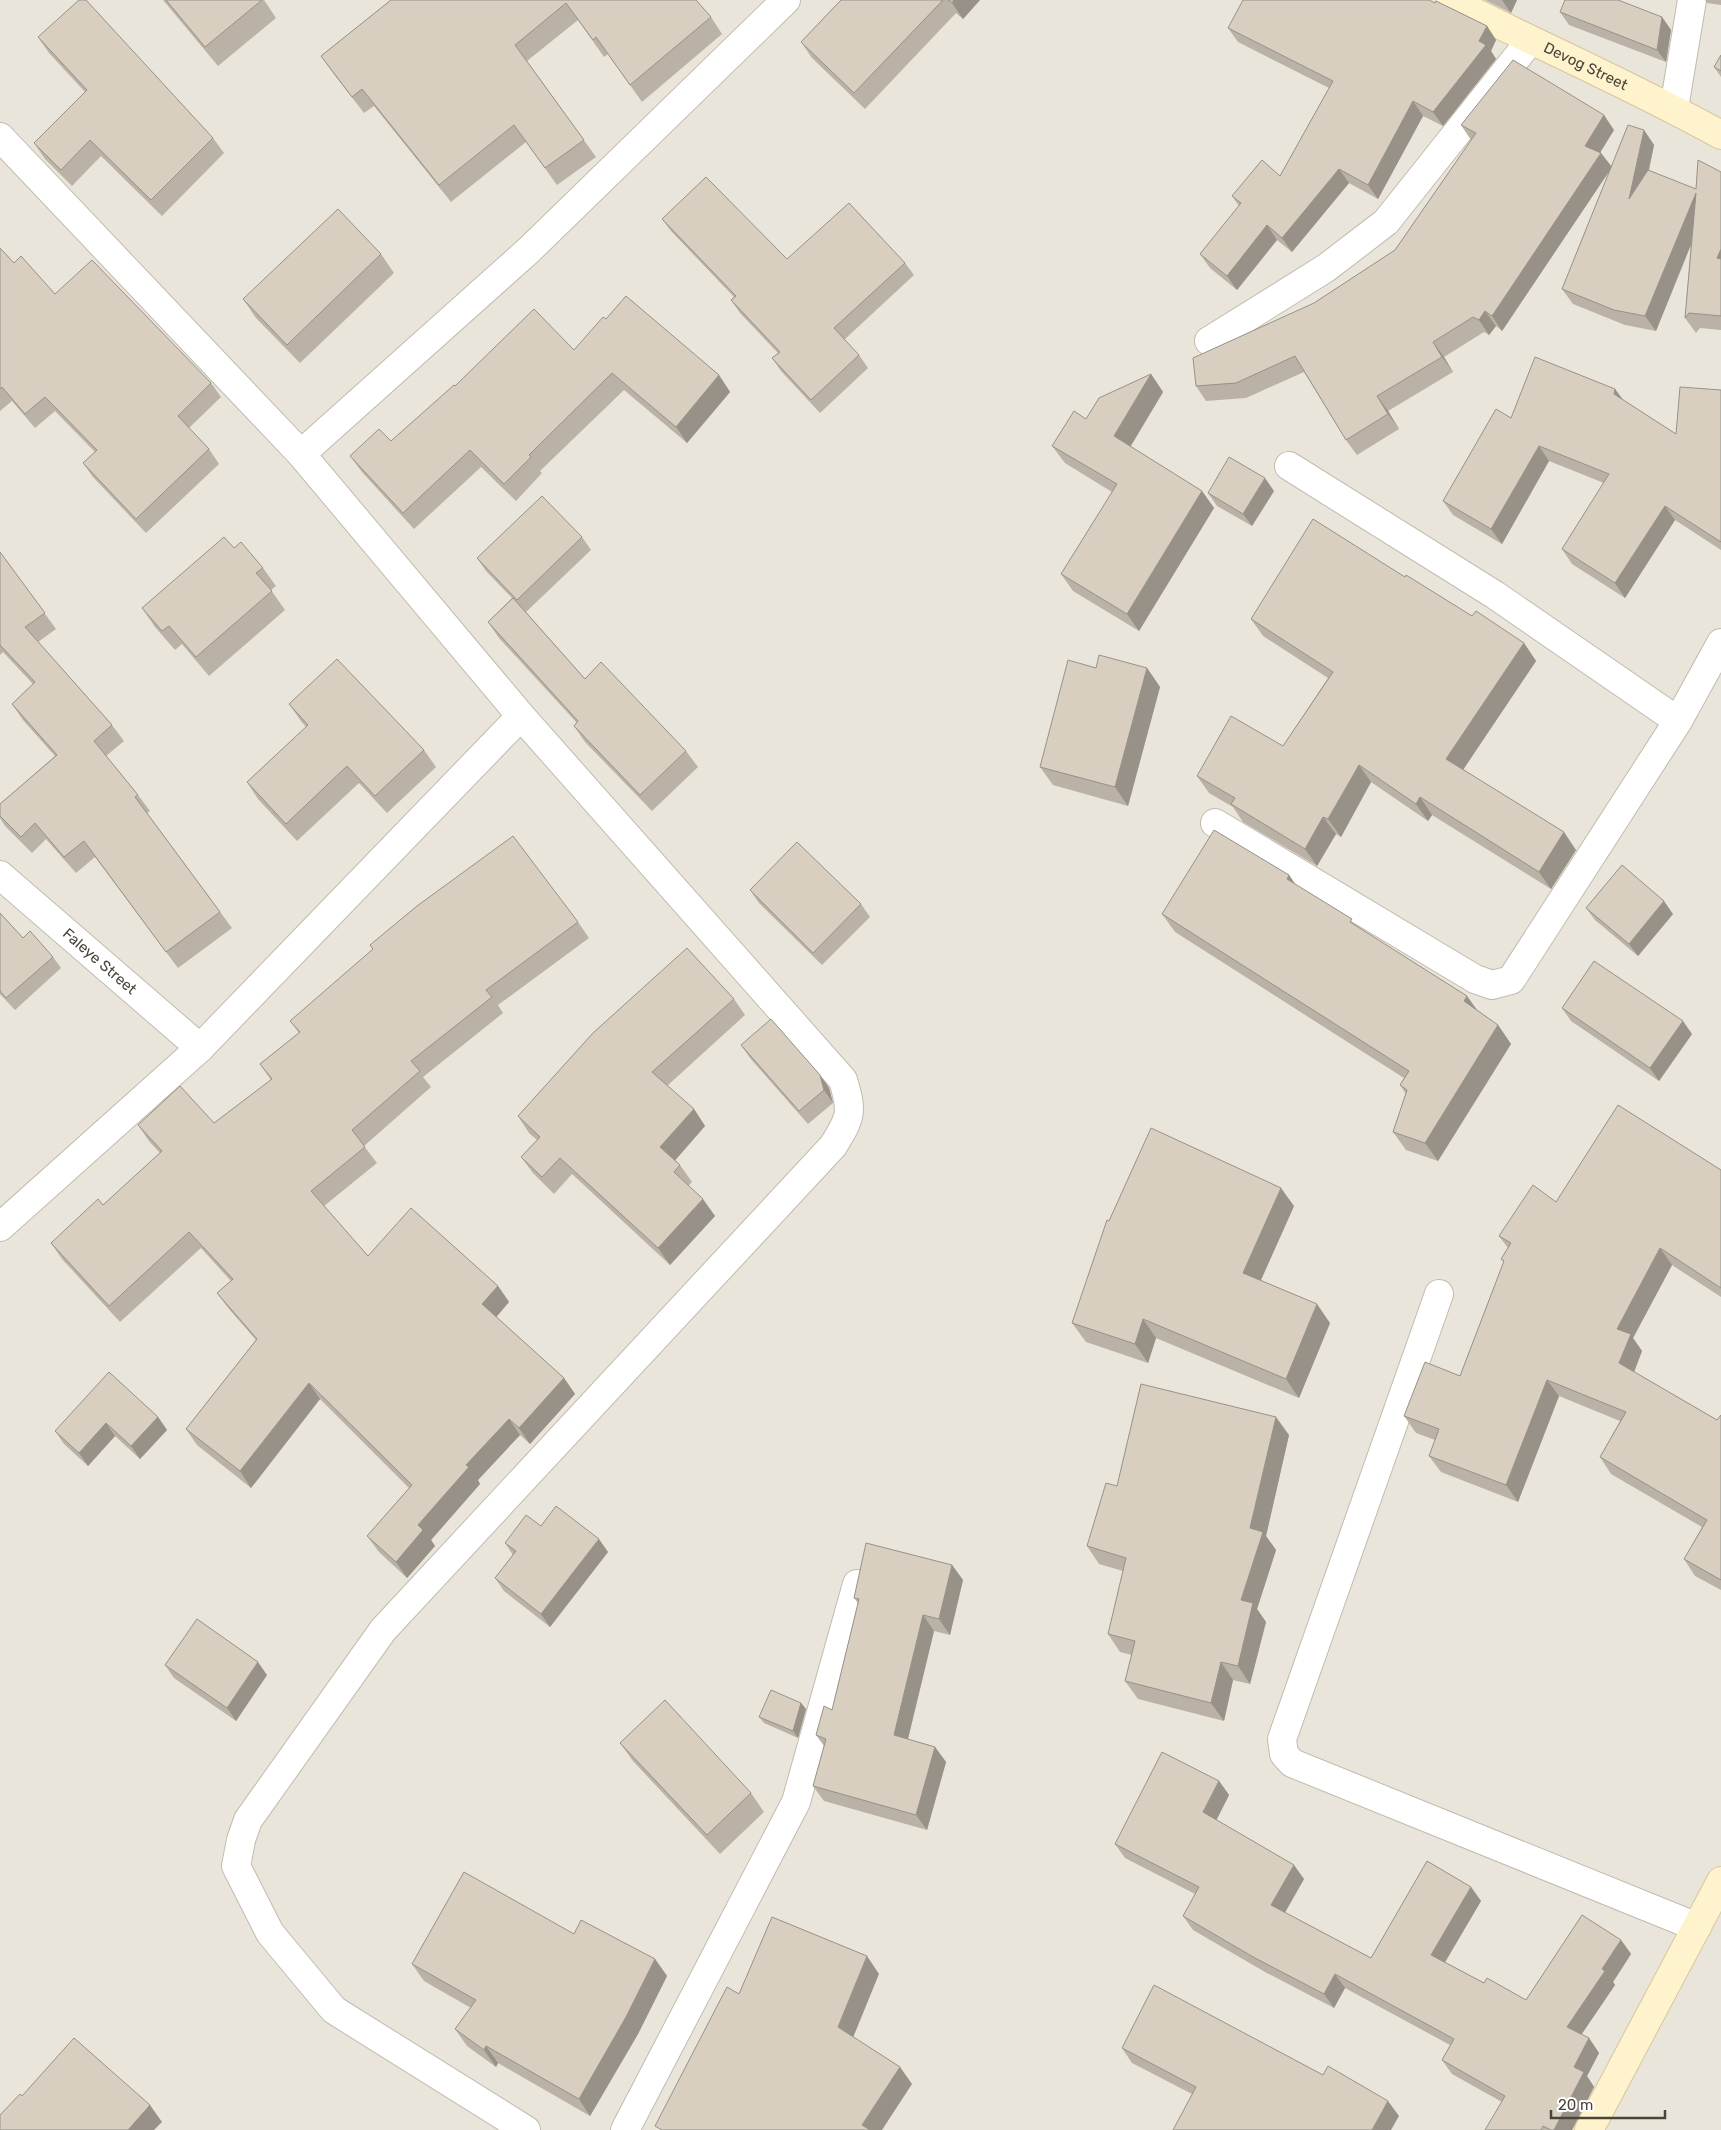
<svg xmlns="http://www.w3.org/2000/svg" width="1721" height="2130" font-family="Rubik,sans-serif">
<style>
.residential{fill:#eae5da}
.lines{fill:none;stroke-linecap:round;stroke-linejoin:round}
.street-casing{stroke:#c2bbae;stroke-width:30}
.secondary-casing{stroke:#d6c79b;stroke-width:30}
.street{stroke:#fff;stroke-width:28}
.secondary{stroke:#fff3cd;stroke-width:28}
.wall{fill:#bab2a6}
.shaded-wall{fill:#979187}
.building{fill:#d8cfc1;stroke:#979187}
.labels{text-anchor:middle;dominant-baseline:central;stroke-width:4;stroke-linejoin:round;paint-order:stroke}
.street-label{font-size:15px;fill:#4b4439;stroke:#fff}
</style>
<rect width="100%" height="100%" fill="#f6f3ec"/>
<rect class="residential" x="0" y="0" width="1721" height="2130"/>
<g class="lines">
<defs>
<g id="street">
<path d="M1674 108 1692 0"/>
<path d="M0 137 301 454 521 716 843 1080C853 1113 851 1117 833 1146L383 1630 248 1820 241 1840 236 1866 270 1933 334 2010 526 2130"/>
<path d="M1209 341 1326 268 1386 222 1530 41"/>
<path d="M301 454 529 250 786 0"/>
<path d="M1289 466 1495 595 1678 721"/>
<path d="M1215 823 1475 979 1492 985 1511 980 1678 721 1721 643"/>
<path id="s1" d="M0 875 200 1048"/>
<path d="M0 1227 200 1048 521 716"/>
<path d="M1439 1294 1282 1739 1284 1754 1292 1763 1697 1927"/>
<path d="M625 2130 796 1802 857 1584"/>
</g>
<g id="secondary">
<path id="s2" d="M1450 0C1540 46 1633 86 1721 135"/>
<path d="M1589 2130 1721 1881"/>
</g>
</defs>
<use href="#street" class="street-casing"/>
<use href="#secondary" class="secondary-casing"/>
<use href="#street" class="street"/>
<use href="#secondary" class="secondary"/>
</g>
<g class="wall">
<path d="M163 0H264L276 18 218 66Z"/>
<path d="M391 0H696L711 17 722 34 642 102 608 54 604 57 578 20 527 61 596 157 557 185 526 142 451 202 374 106 364 113 333 73 321 56Z"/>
<path d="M841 0H980L963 19 956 13 865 109 812 58 801 42Z"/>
<path d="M1485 0H1517L1511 13Z"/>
<path d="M1705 0H1721V5L1707 3Z"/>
<path d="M1435 3 1487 26 1496 40 1491 51 1496 59 1443 126 1423 116 1378 199 1349 183 1292 252 1277 240 1237 290 1210 268 1200 254 1239 206 1232 196 1280 176 1329 88 1238 42 1228 28Z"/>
<path d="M1560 12 1662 17 1671 30 1666 62 1569 25Z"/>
<path d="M38 37 213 138 224 153 162 216 101 156 72 186 45 159 34 143 85 92 49 53Z"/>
<path d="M1721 55V77L1714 67Z"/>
<path d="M1461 125 1614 130 1600 152 1611 167 1644 130 1654 145 1649 171 1696 189 1721 172V330L1700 328 1696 333 1685 318 1691 243 1656 331 1625 325 1573 304 1562 289 1610 170 1502 331 1496 326 1489 335 1484 332 1444 357 1453 372 1388 411 1399 429 1357 455 1346 440 1304 372 1246 398 1206 401 1196 386 1314 303 1395 250 1471 140Z"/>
<path d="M662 219 787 259 905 263 914 275 844 340 859 355 868 368 820 413 781 371 772 358 778 353 740 313 731 300 734 297 671 231Z"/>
<path d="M0 248 14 263 55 294 211 383 221 397 189 428 209 449 219 464 146 533 93 477 83 463 95 452 55 411 35 428 12 401 0 411Z"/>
<path d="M381 254 394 273 300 363 256 318 243 299Z"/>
<path d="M606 319 719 375 730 392 687 443 624 390 540 471 542 473 516 501 481 467 414 529 362 472 350 456 391 441 455 386 574 350Z"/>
<path d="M1151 374 1163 392 1130 447 1202 491 1214 508 1139 631 1073 591 1061 574 1112 492 1065 463 1052 446 1086 419Z"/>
<path d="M1615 389 1623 400 1676 434 1721 390V550L1675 520 1625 598 1572 564 1562 549 1604 483 1549 461 1502 544 1453 515 1443 501 1511 418Z"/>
<path d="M1274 491 1252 526 1217 506 1208 493Z"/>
<path d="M582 537 591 550 526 612 585 679 686 751 698 767 652 811 585 742 574 726 577 723 499 638 488 622 512 598 486 571 477 558Z"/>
<path d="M234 548 263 568 276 586 271 590 285 610 209 676 182 644 175 650 155 627 142 608Z"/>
<path d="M0 552 56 629 38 642 112 725 124 741 106 756 138 795 150 811 147 813 232 928 178 968 95 857 76 873 46 839 32 853 5 826 0 818V804L55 756 23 720 12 704 33 684 3 652 0 655Z"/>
<path d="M1405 577 1472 616 1524 643 1536 661 1463 769 1576 850 1551 889 1432 815 1428 821 1371 782 1341 837 1336 834 1317 866 1243 822 1233 807 1209 793 1197 776 1283 746 1328 678 1263 636 1251 619Z"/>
<path d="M1096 668H1147L1160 687 1128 806 1053 785 1040 767Z"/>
<path d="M289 704 424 750 436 767 387 813 359 783 297 841 258 799 247 782 306 727 301 721Z"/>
<path d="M1289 875 1295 884 1356 925 1498 1025 1511 1044 1438 1161 1406 1150 1393 1132 1406 1094 1400 1085 1404 1078 1175 932 1162 914Z"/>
<path d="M750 890 861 904 870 917 822 965 759 903Z"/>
<path d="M1586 908 1673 914 1638 956 1595 920Z"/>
<path d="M0 913 23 938 53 957 61 968 15 1010 0 994Z"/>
<path d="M578 922 589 938 498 1005 503 1013 423 1077 431 1087 364 1146 377 1163 324 1206 368 1256 498 1286 509 1302 496 1317 564 1378 575 1394 530 1444 520 1435 478 1480 480 1484 431 1540 435 1546 407 1578 379 1552 367 1536 409 1488 320 1399 251 1488 197 1445 186 1429 256 1340 229 1309 217 1293 231 1281 201 1248 120 1322 62 1259 51 1243 103 1205 160 1153 149 1141 138 1125 214 1123 271 1080 260 1064 299 1033 290 1021Z"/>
<path d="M734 999 745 1015 667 1086 694 1109 705 1126 675 1160 680 1165 692 1182 688 1186 715 1216 670 1265 572 1174 554 1194 533 1173 521 1157 537 1140 529 1133 518 1116Z"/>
<path d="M1562 1008 1692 1034 1659 1081 1571 1021Z"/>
<path d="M741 1045 820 1075 829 1088 833 1103 808 1124 750 1058Z"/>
<path d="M1721 1170V1297L1672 1265 1633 1338 1642 1351 1634 1372 1717 1420 1721 1415V1590L1695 1576 1684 1559 1702 1527 1611 1474 1600 1457 1620 1421 1559 1396 1518 1502 1441 1472 1429 1456 1435 1440 1416 1433 1404 1416 1460 1376 1504 1263 1501 1259 1508 1248 1499 1236 1556 1202Z"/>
<path d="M1294 1206 1261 1280 1330 1323 1299 1398 1156 1338 1148 1363 1086 1342 1072 1323 1109 1221Z"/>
<path d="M158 1417 167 1430 140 1459 115 1436 88 1466 64 1444 55 1431Z"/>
<path d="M1289 1435 1266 1536 1276 1550 1257 1609 1266 1622 1250 1684 1233 1680 1224 1721 1138 1699 1125 1681 1132 1655 1120 1652 1108 1634 1123 1571 1099 1564 1087 1546 1117 1486Z"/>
<path d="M541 1526 608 1552 550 1627 504 1591 495 1578 513 1555 505 1543Z"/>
<path d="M952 1565 963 1580 950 1635 934 1631 908 1739 935 1747 946 1762 927 1830 824 1801 813 1786 824 1746 816 1735 832 1710 858 1603 854 1598Z"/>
<path d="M165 1665 267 1675 236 1721 174 1678Z"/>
<path d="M801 1703 806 1709 798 1738 764 1723 759 1717Z"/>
<path d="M620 1743 751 1793 764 1812 720 1854 633 1761Z"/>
<path d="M1219 1781 1229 1795 1216 1820 1304 1879 1285 1913 1371 1958 1471 1887 1481 1901 1445 1962 1484 1983 1526 2000 1621 1940 1631 1954 1613 1982 1615 1985 1581 2035 1589 2038 1599 2053 1587 2076 1594 2087 1572 2130H1485L1502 2102 1452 2074 1442 2060 1450 2045 1345 1988 1334 2008 1265 1972 1193 1930 1183 1916 1195 1894 1125 1858 1115 1844Z"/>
<path d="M574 1934 655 1959 667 1976 638 2034 590 2116 498 2063 496 2067 467 2046 455 2029 471 2008 424 1981 412 1964Z"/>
<path d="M1122 2048 1399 2116 1192 2094 1132 2063Z"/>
</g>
<g class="shaded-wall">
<path d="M954 0H980L963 19 952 3Z"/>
<path d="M1502 0H1517L1511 13Z"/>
<path d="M1662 17 1671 30 1666 62 1657 50Z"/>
<path d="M1487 26 1496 40 1491 51 1496 59 1443 126 1433 112 1479 41Z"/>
<path d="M1413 101 1423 116 1378 199 1368 185Z"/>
<path d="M1604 115 1614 130 1595 161 1585 146Z"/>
<path d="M1644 130 1654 145 1639 214 1629 199Z"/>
<path d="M1601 153 1612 167 1502 331 1492 316Z"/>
<path d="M1339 169 1349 183 1292 252 1282 238Z"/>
<path d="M1696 193 1706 208 1656 331 1645 316Z"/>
<path d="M1267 225 1277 240 1237 290 1227 276Z"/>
<path d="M1721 249V265L1717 258Z"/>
<path d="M1485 311 1496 326 1489 335 1479 320Z"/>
<path d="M1433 342 1444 357 1453 372 1442 357Z"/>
<path d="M1151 374 1163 392 1126 454 1114 436Z"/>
<path d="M719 375 730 392 687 443 676 427Z"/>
<path d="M1615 389 1626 404 1614 394Z"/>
<path d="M1377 396 1388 411 1399 429 1388 414Z"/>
<path d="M1539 446 1549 461 1502 544 1491 529Z"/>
<path d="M1265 478 1274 491 1252 526 1243 514Z"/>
<path d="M1202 491 1214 508 1139 631 1127 614Z"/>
<path d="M1665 506 1675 520 1625 598 1615 583Z"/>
<path d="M1524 643 1536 661 1459 776 1446 759Z"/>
<path d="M1147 668 1160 687 1128 806 1115 787Z"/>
<path d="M1359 765 1371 782 1341 837 1328 819Z"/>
<path d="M1420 797 1432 815 1428 821 1416 804Z"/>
<path d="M1323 817 1336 834 1317 866 1305 849Z"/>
<path d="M1564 832 1576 850 1551 889 1539 872Z"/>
<path d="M1289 875 1302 894 1287 879Z"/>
<path d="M1664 901 1673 914 1638 956 1629 944Z"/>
<path d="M1467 996 1480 1014 1464 1001Z"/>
<path d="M1683 1021 1692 1034 1659 1081 1650 1068Z"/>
<path d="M1498 1025 1511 1044 1438 1161 1425 1143Z"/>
<path d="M820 1075 829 1088 833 1103 824 1090Z"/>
<path d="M694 1109 705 1126 672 1164 660 1147Z"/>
<path d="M1281 1188 1294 1206 1256 1291 1243 1273Z"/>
<path d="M703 1199 715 1216 670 1265 658 1248Z"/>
<path d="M1660 1248 1672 1265 1633 1338 1642 1351 1631 1380 1619 1363 1617 1329Z"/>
<path d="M498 1286 509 1302 493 1321 482 1304Z"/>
<path d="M1317 1304 1330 1323 1299 1398 1286 1379Z"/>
<path d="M1143 1319 1156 1338 1148 1363 1135 1344Z"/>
<path d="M564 1378 575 1394 530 1444 519 1428Z"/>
<path d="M1547 1380 1559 1396 1518 1502 1506 1485Z"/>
<path d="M309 1383 320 1399 251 1488 240 1471Z"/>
<path d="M158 1417 167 1430 140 1459 131 1446Z"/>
<path d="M1276 1417 1289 1435 1266 1536 1276 1550 1257 1609 1266 1622 1250 1684 1238 1666 1241 1600 1250 1528Z"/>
<path d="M509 1419 520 1435 478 1480 480 1484 431 1540 435 1546 407 1578 396 1562 418 1525 466 1465Z"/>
<path d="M106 1423 115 1436 88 1466 79 1453Z"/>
<path d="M599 1539 608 1552 550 1627 541 1614Z"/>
<path d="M952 1565 963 1580 950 1635 939 1619Z"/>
<path d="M923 1615 934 1631 905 1751 894 1735Z"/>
<path d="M258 1662 267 1675 236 1721 227 1708Z"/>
<path d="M1221 1662 1233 1680 1224 1721 1211 1703Z"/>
<path d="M801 1703 806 1709 798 1738 793 1731Z"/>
<path d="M935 1747 946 1762 927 1830 916 1815Z"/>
<path d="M1219 1781 1229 1795 1213 1827 1203 1812Z"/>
<path d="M1294 1865 1304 1879 1281 1919 1271 1905Z"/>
<path d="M1471 1887 1481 1901 1441 1969 1431 1955Z"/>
<path d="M1621 1940 1631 1954 1613 1982 1615 1985 1577 2041 1567 2027 1602 1969Z"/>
<path d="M867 1956 879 1974 850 2045 838 2027Z"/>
<path d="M655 1959 667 1976 638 2034 590 2116 579 2099Z"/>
<path d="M1335 1974 1345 1988 1334 2008 1324 1994Z"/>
<path d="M1589 2038 1599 2053 1587 2076 1594 2087 1572 2130H1554L1574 2067Z"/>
<path d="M486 2046 498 2063 496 2067 484 2050Z"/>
<path d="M900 2067 912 2084 882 2130H865L862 2125Z"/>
<path d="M1388 2101 1399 2116 1391 2130H1372Z"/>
<path d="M150 2105 162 2122 154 2130H128Z"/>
</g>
<g class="building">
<path d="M79 0H86L213 138 151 200 90 140 61 170 34 143 87 90 38 37Z"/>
<path d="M166 0H262L205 47Z"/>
<path d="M391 0H696L711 17 630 85 596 37 593 40 566 3 515 45 584 140 545 168 514 125 439 185 362 89 352 97 321 56Z"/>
<path d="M841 0H943L854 93 801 42Z"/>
<path d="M948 0H954L952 3Z"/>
<path d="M1243 0H1429L1435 3 1436 1 1487 26 1479 41 1486 45 1433 112 1413 101 1368 185 1339 169 1282 238 1267 225 1227 276 1200 254 1241 203 1232 196 1262 160 1280 176 1333 81 1228 28Z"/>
<path d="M1565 0H1618L1662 17 1657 50 1560 12Z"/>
<path d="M1721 55V71L1714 67Z"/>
<path d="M1513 60 1604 115 1585 146 1601 153 1492 316 1485 311 1479 320 1473 317 1433 342 1442 357 1377 396 1388 414 1346 440 1295 356 1236 383 1196 386 1193 358 1314 303 1395 250 1476 133 1461 125Z"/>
<path d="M1628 125 1644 130 1629 199 1648 170 1696 189 1698 160 1721 172V249L1717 258 1721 259V316L1689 313 1685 318 1696 193 1645 316 1614 310 1562 289Z"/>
<path d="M706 177 787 259 849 203 905 263 834 328 859 355 811 400 772 358 780 352 731 300 736 296 662 219Z"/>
<path d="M338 209 381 254 287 345 243 299Z"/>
<path d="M0 248 14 263 21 256 55 294 92 260 211 383 178 416 209 449 136 519 83 463 97 450 45 397 25 414 2 387 0 389Z"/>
<path d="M626 296 719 375 676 427 612 373 529 455 531 457 504 484 470 450 403 513 350 456 379 429 391 441 454 385 455 386 534 309 574 350 603 317 606 319Z"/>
<path d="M1535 357 1615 389 1614 394 1676 434 1680 387 1721 390V542L1665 506 1615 583 1562 549 1609 474 1539 446 1491 529 1443 501 1496 409 1511 418Z"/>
<path d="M1151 374 1114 436 1202 491 1127 614 1061 574 1117 484 1052 446 1074 411 1086 419 1099 398Z"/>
<path d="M1229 457 1265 478 1243 514 1208 493Z"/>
<path d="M542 496 582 537 517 600 477 558Z"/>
<path d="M1313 519 1405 577 1406 575 1472 616 1476 611 1524 643 1446 759 1564 832 1539 872 1420 797 1416 804 1359 765 1328 819 1323 817 1305 849 1231 804 1235 798 1197 776 1231 716 1283 746 1333 672 1251 619Z"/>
<path d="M224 537 234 548 241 542 263 568 256 573 272 591 196 657 169 626 162 631 142 608Z"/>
<path d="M0 552 45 613 25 627 112 725 94 741 138 795 135 797 220 912 166 952 84 841 64 857 35 823 21 837 0 816V804L57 755 12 704 35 682 0 645Z"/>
<path d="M513 598 585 679 601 662 686 751 640 795 574 726 578 721 488 622Z"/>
<path d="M1099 655 1147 668 1115 787 1040 767 1068 660 1096 668Z"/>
<path d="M337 659 424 750 375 796 347 766 286 824 247 782 308 725 289 704Z"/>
<path d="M1214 830 1289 875 1287 879 1352 919 1350 922 1467 996 1464 1001 1498 1025 1425 1143 1393 1132 1407 1090 1400 1085 1409 1071 1162 914Z"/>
<path d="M513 836 578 922 486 990 492 997 411 1061 420 1071 352 1130 365 1147 311 1191 368 1256 411 1208 498 1286 482 1304 564 1378 519 1428 509 1419 466 1465 469 1467 418 1525 423 1530 396 1562 367 1536 412 1485 309 1383 240 1471 186 1429 257 1339 217 1293 233 1279 189 1232 109 1306 51 1243 98 1199 103 1205 162 1151 138 1125 180 1086 214 1123 272 1079 260 1064 300 1032 290 1021 373 949 370 945 417 906Z"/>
<path d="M797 842 861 904 813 953 750 890Z"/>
<path d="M1622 865 1664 901 1629 944 1586 908Z"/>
<path d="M0 913 23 938 30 931 53 957 6 998 0 991Z"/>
<path d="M687 948 734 999 652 1072 694 1109 660 1147 680 1165 674 1172 703 1199 658 1248 560 1158 542 1177 521 1157 540 1137 518 1116 593 1033Z"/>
<path d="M1594 961 1683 1021 1650 1068 1562 1008Z"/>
<path d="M771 1019 820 1075 824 1090 799 1111 741 1045Z"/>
<path d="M1618 1105 1721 1170V1288L1660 1248 1617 1329 1631 1334 1619 1363 1717 1420 1721 1415V1580L1684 1559 1707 1520 1600 1457 1626 1412 1547 1380 1506 1485 1429 1456 1439 1429 1404 1416 1425 1362 1460 1376 1504 1261 1501 1259 1511 1243 1499 1236 1533 1185 1556 1202Z"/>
<path d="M1151 1128 1281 1188 1243 1273 1317 1304 1286 1379 1143 1319 1135 1344 1072 1323 1107 1220 1109 1221Z"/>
<path d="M109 1372 158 1417 131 1446 106 1423 79 1453 55 1431Z"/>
<path d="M1141 1384 1276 1417 1250 1528 1263 1532 1241 1600 1253 1603 1238 1666 1221 1662 1211 1703 1125 1681 1135 1641 1108 1634 1126 1558 1087 1546 1106 1483 1117 1486Z"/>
<path d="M556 1506 599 1539 541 1614 495 1578 516 1551 505 1543 526 1515 541 1526Z"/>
<path d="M866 1543 952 1565 939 1619 923 1615 894 1735 935 1747 916 1815 813 1786 826 1739 816 1735 824 1706 832 1710 859 1599 854 1598Z"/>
<path d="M197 1619 258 1662 227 1708 165 1665Z"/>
<path d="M771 1690 801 1703 793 1731 759 1717Z"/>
<path d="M665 1700 751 1793 707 1835 620 1743Z"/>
<path d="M1162 1752 1219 1781 1203 1812 1294 1865 1271 1905 1371 1958 1427 1861 1471 1887 1431 1955 1484 1983 1487 1978 1526 2000 1582 1915 1621 1940 1602 1969 1605 1971 1567 2027 1589 2038 1574 2067 1584 2072 1554 2130H1551L1543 2126 1541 2130H1485L1505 2096 1442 2060 1454 2039 1335 1974 1324 1994 1255 1958 1183 1916 1199 1887 1115 1844Z"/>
<path d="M464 1872 574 1934 581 1920 655 1959 626 2017 579 2099 486 2046 484 2050 455 2029 476 2000 412 1964Z"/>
<path d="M772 1917 867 1956 838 2027 900 2067 862 2125 870 2130H662L655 2126 727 1987 739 1994Z"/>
<path d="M1154 1985 1323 2075 1328 2066 1388 2101 1372 2130H1173L1196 2087 1122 2048Z"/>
<path d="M74 2038 150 2105 128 2130H0V2115L20 2094 22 2096Z"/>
</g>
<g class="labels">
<g class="street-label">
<text stroke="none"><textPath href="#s2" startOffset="151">Devog Street</textPath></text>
<text stroke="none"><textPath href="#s1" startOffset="132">Faleye Street</textPath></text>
</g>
</g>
<path d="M1551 2110v8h114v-8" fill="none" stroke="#4b4439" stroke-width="2.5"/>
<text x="1558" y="2110" font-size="15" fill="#4b4439" stroke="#ffffff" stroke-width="4" paint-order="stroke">20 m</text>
</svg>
